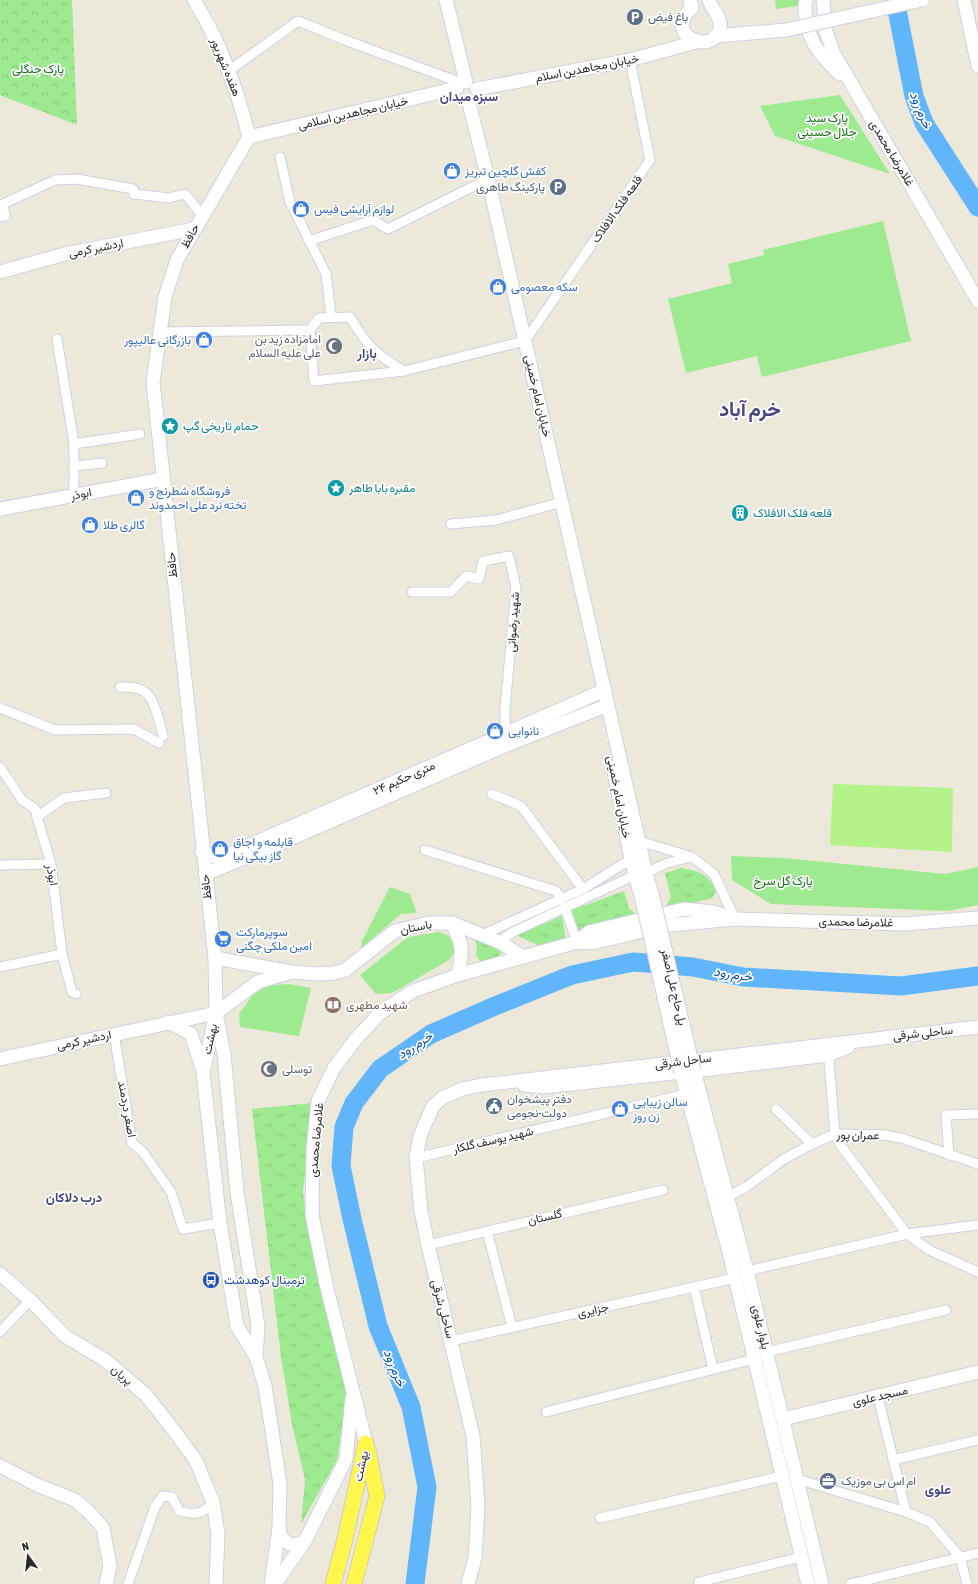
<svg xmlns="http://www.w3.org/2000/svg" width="978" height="1584" font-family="'Asap Condensed',Vazirmatn,sans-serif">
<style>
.grass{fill:url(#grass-tufts)}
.forest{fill:url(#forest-crowns)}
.park{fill:#9eea90}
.pitch{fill:#b3f38a}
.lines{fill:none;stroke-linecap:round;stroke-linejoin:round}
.river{stroke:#61b5fb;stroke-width:19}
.street-casing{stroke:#cfcfe4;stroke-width:11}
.secondary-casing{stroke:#cfcfe4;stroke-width:15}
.primary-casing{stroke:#ccc;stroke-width:17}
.street{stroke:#fff;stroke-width:9}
.secondary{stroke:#fff;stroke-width:13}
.primary{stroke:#fff74d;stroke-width:15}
.secondary-bridge-casing{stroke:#cfcfe4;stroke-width:15;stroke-linecap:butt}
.secondary-bridge{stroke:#fff;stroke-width:13}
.labels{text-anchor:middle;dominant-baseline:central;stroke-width:3.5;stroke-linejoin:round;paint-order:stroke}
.service-label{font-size:12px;fill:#4e5e75;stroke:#fff;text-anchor:start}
.street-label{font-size:12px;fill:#2a2a2a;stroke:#fff}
.park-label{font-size:12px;fill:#146e12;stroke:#fff}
.shop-label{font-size:12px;fill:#366cbe;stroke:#fff;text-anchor:start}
.worship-label{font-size:12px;fill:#5b616d;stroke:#fff;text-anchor:end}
.culture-label{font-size:12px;fill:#0d838f;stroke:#fff;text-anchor:start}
.education-label{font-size:12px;fill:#785e54;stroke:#fff;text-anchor:start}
.transit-label{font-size:12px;fill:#164399;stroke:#fff;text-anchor:start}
.neighbourhood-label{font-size:13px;font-weight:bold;fill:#46457f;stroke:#fff}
.water-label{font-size:13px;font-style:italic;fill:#004ea7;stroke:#fff}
.town-label{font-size:20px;font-weight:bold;fill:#46457f;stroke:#fff}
</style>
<defs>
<pattern id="grass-tufts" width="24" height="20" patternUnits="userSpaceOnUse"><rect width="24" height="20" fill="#9eea90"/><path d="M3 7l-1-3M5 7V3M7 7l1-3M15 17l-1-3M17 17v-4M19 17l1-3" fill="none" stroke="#88c97c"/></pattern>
<pattern id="forest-crowns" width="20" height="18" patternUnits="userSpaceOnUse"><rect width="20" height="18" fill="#9eea90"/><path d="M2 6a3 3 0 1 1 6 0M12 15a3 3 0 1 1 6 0" fill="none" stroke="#88c97c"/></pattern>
</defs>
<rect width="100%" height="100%" fill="#ede9da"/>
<g class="grass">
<path d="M681 868C696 870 712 875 716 892L712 898 666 910 665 907 671 898 665 873Z"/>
<path d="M624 891 629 908 638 916 578 931 572 910Z"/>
<path d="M562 916 566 940 540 946 516 935Z"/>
<path d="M473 935 504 950 496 959 481 963 476 955 477 946Z"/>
<path d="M313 1103 303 1191 309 1238 345 1377 347 1396 337 1460 301 1524 305 1480 292 1424 281 1357 252 1109Z"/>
</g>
<path class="forest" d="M0 0H72L77 125 0 95Z"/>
<g class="park">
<path d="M775 0H800L798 6 776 9Z"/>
<path d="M840 95 890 174 775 136 760 106Z"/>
<path d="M883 221 911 341 762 377 757 356 686 373 668 299 732 283 728 264 764 255 763 250Z"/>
<path d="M731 856 784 858 945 874 978 867V905L948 911 771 904 732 880Z"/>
<path d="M390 887 410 894 417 913 401 914 361 948 362 941Z"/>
<path d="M439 932C450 935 453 939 455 951L449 960 392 993 376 994 360 975 408 937Z"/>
<path d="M289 984 311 988 299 1036 240 1027 239 1014 252 996 262 989 273 985Z"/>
</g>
<path class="pitch" d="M833 784 953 788 952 852 830 845Z"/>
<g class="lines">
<g class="river">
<path d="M895 0 914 96 924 123 978 207"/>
<path d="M415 1584 427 1487 411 1407 378 1326 352 1219 341 1166 344 1127 354 1103 380 1069 431 1034 495 1006 572 975 633 962 693 967 743 977 901 986 978 976"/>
</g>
<defs>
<g id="street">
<path d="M230 70 298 21 350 42 462 83"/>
<path d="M280 157 290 202 326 274 331 316"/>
<path d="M0 217 5 216 3 204 55 180 77 179 133 189 134 194 169 198 185 194 202 215"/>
<path d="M309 241 373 220 388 229 488 179"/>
<path d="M310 330 319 318 350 317C367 346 375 354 404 371"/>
<path d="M159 332 310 330 314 381 404 371 525 341 650 160 630 60"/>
<path d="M57 339 74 444V496"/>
<path d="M74 444 140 434"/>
<path d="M74 466 102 463"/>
<path d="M451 524 496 520 562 502"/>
<path d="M412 592H451L466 576 479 579 483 561 509 556 516 588 505 708V734"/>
<path d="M120 687C128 687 139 687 145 692 156 701 159 722 163 736"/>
<path d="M0 708 55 730 134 729 159 743"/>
<path d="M0 767 22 800 35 809 37 817 51 864 62 954 72 992 76 994"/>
<path d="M492 794 521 806 583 889"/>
<path d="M37 817 64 798 106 793"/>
<path d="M639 841 692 857 714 874 735 919"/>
<path d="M425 850 556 891 561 900"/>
<path d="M0 865 51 864"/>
<path d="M646 873 667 863 691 857"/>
<path d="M565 908 577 942"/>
<path d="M482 935 583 889 631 859"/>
<path d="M499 942 513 932 635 875"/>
<path d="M0 967 62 954"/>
<path d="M114 1034 132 1143 143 1152 171 1192 183 1229 220 1223"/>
<path d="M828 1050 835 1134 841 1146 907 1234 929 1250 978 1272"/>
<path d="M776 1109 812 1144"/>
<path d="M949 1155 946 1115 978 1114"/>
<path d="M416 1158 687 1094"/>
<path d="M728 1197 746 1187 784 1159 812 1144 835 1134 884 1135 901 1138 978 1164"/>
<path d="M487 1231 512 1327"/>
<path d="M428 1245 663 1190"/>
<path d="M747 1271 907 1234 978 1225"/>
<path d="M694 1287 713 1369"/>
<path d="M0 1332 30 1300"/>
<path d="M451 1341 735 1278"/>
<path d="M766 1352 946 1310"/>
<path d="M878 1397 906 1512"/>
<path d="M546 1412 754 1359"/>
<path d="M893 1460 978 1440"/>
<path d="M797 1479 906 1512 930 1522 960 1557 967 1584"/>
<path d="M600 1518 782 1476"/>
<path d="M699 1582 801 1557"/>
<path d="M128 1584 155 1507 163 1496 172 1497 179 1511C194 1515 203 1515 213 1502"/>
<path d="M850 1584 978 1553"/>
</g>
<g id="secondary">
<path d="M194 0C221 43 237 88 249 137"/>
<path d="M446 0 466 82"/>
<path d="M690 0 692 8C658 38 724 59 720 22 718 13 712 10 709 0"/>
<path d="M806 0C804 6 805 13 806 19 810 46 822 56 840 74"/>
<path d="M823 0 826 32 834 54 978 301"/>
<path d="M964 0 978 66"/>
<path d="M715 36 786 30"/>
<path d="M477 89 630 60 696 42"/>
<path d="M469 103 488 179 646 873 654 902"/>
<path d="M249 137 177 260 165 297 153 382 215 958 216 1013 224 1054 237 1192 258 1326 256 1357"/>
<path d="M249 137 457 88"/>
<path d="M0 272 65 254 194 229"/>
<path d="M0 509 163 479"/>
<path d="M613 767 631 859 643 904"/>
<path d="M202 852 215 857 227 855 605 690"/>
<path d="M205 874 255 854 502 747 608 705"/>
<path d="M452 923C463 945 463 951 458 975"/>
<path d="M577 942 589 932 684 909 713 912 727 916"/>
<path d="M215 958 292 972 319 974 334 973 345 970 395 931 429 923H452L499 942 522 956"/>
<path d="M215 1017 203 1073 220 1223 237 1326 256 1357 265 1386 280 1484 279 1528 271 1584"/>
<path d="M168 1022 191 1034 202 1068"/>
<path d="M0 1059 216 1013 258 982 288 973"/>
<path d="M524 1085 544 1087 681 1072 729 1252 808 1584"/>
<path d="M0 1274 30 1300 65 1336 105 1360 146 1395 175 1432 196 1461 213 1502 218 1533 216 1584"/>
<path d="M783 1419 978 1372"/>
<path d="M366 1443 326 1284 312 1215 313 1150 318 1101 334 1068 355 1040 380 1013 413 991 458 975 577 942 592 943 669 925 735 919 904 924 978 918"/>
<path d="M0 1466 37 1485 75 1500 90 1513 103 1528 110 1566 106 1584"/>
<path d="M279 1528C281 1543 293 1549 305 1541"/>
<path d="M275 1584 305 1541 346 1459 352 1398"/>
<path d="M468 1584 475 1558 478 1506 473 1436 428 1245 421 1211 416 1158 420 1136 433 1106 442 1098 462 1089 482 1085 978 1027"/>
<path d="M822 1584 747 1271 694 1071 828 1055 848 1047"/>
</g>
<g id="primary">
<path d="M333 1584 345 1539 366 1443"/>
<path d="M354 1584 377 1496 368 1450"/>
</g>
</defs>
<use href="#street" class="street-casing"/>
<use href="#secondary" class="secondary-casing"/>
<use href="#primary" class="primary-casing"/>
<use href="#street" class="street"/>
<use href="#secondary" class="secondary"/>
<use href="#primary" class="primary"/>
<defs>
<g id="secondary-bridge">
<path d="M786 30 922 0"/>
<path d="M654 902 694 1071"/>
<path d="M643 904 681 1072"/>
</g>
</defs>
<use href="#secondary-bridge" class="secondary-bridge-casing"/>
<use href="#secondary-bridge" class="secondary-bridge"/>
</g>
<defs>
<symbol id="parking-disc" viewBox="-11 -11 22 22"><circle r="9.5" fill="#5c6f8a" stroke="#fff"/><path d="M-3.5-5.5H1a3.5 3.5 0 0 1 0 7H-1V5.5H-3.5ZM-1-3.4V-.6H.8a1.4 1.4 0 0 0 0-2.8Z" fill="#fff"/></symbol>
<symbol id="shop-disc" viewBox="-11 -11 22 22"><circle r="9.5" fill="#3f7fe0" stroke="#fff"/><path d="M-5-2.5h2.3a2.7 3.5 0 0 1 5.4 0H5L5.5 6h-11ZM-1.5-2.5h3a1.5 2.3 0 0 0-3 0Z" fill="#fff"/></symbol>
<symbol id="mosque-disc" viewBox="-11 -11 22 22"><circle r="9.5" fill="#6b7280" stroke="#fff"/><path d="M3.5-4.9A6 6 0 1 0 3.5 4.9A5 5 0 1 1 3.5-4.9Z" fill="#fff"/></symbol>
<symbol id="sight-disc" viewBox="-11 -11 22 22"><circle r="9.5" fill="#0f9aa8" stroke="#fff"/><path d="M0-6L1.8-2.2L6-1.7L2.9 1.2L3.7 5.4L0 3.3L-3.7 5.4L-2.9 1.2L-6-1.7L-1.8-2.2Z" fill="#fff"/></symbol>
<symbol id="building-disc" viewBox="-11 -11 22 22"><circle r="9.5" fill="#0f9aa8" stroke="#fff"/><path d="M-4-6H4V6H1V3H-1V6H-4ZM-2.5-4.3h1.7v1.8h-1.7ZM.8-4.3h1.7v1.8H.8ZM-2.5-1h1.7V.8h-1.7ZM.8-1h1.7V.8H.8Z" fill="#fff"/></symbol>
<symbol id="supermarket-disc" viewBox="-11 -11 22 22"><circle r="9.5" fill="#3f7fe0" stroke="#fff"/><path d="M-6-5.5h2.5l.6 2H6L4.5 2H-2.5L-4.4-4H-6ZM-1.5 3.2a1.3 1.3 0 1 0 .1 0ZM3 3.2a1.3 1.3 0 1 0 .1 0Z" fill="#fff"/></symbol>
<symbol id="library-disc" viewBox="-11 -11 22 22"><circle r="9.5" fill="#8d6e63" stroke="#fff"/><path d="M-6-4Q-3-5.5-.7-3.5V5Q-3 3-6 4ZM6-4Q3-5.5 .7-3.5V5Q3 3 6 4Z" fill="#fff"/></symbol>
<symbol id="civic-disc" viewBox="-11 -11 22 22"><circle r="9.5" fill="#5c6f8a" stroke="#fff"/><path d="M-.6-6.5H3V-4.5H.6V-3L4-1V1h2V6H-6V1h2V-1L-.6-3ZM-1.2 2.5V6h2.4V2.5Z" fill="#fff"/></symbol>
<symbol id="bus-disc" viewBox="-11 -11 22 22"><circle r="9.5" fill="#1a4fb4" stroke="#fff"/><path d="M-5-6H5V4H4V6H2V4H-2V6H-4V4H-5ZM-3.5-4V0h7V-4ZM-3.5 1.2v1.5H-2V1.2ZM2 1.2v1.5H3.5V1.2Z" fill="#fff"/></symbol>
<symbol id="office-disc" viewBox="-11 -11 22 22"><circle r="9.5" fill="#5c6f8a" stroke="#fff"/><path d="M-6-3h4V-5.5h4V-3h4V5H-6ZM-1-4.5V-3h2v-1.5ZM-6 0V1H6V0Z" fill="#fff"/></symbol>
</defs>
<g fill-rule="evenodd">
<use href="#parking-disc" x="625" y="7" width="20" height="20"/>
<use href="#shop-disc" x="442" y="161" width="20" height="20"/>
<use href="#parking-disc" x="548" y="177" width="20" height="20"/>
<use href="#shop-disc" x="291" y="199" width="20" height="20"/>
<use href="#shop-disc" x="488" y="277" width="20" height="20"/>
<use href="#shop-disc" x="194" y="330" width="20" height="20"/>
<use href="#mosque-disc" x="324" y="336" width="20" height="20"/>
<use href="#sight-disc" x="160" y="416" width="20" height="20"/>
<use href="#sight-disc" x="326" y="478" width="20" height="20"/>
<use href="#shop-disc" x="126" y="488" width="20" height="20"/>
<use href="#building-disc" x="730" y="503" width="20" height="20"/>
<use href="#shop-disc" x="80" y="515" width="20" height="20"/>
<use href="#shop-disc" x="485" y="721" width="20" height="20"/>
<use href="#shop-disc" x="210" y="839" width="20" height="20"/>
<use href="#supermarket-disc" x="213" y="929" width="20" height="20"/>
<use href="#library-disc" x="323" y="995" width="20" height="20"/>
<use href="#mosque-disc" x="259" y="1059" width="20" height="20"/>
<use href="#civic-disc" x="484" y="1096" width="20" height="20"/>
<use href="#shop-disc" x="610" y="1099" width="20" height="20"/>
<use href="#bus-disc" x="201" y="1270" width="20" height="20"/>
<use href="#office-disc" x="818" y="1471" width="20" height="20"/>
</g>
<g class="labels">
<g class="service-label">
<text x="648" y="17">باغ فیض</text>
<text x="545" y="187" text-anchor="end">پارکینگ طاهری</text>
<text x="507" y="1099">دفتر پیشخوان<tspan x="507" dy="14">دولت-نجومی</tspan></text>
<text x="841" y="1481">ام اس بی موزیک</text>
</g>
<g class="street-label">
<text transform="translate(226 67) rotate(68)">هفده شهریور</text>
<text transform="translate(587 68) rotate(-11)">خیابان مجاهدین اسلام</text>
<text transform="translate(353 113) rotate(-13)">خیابان مجاهدین اسلامی</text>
<text transform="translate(892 153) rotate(59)">غلامرضا محمدی</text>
<text transform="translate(617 209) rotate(-55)">قلعه فلک الافلاک</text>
<text transform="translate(190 236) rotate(-61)">حافظ</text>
<text transform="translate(96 248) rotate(-11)">اردشیر کرمی</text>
<text transform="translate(538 396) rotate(77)">خیابان امام خمینی</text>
<text transform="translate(81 494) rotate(-11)">ابوذر</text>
<text transform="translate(172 565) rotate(-96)">حافظ</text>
<text transform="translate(513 622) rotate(-86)">شهید رضوانی</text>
<text transform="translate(404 778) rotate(-24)">۲۴ متری حکیم</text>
<text transform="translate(619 797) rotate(79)">خیابان امام خمینی</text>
<text transform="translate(52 875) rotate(80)">ابوذر</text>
<text transform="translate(206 887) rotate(-97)">حافظ</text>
<text transform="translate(856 922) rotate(1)">غلامرضا محمدی</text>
<text transform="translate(416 927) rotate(-11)">باستان</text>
<text transform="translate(674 987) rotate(77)">پل حاج علی اصغر</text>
<text transform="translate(923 1033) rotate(-6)">ساحلی شرقی</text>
<text transform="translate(210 1039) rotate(-77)">بهشت</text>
<text transform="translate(84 1040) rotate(-12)">اردشیر کرمی</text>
<text transform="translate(683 1061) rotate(-7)">ساحل شرقی</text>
<text transform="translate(127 1109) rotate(80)">اصغر دردمند</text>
<text transform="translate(858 1135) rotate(1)">عمران پور</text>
<text transform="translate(316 1140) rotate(-85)">غلامرضا محمدی</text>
<text transform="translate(493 1140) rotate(-13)">شهید یوسف گلکار</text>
<text transform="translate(545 1217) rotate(-13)">گلستان</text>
<text transform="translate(443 1309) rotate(75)">ساحلی شرقی</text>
<text transform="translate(593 1310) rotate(-12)">جزایری</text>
<text transform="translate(761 1327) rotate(77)">بلوار علوی</text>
<text transform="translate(122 1375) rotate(40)">پریان</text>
<text transform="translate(880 1396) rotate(-13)">مسجد علوی</text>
<text transform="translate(361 1466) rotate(-78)">بهشت</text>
</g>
<g class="park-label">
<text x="38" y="69">پارک جنگلی</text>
<text x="827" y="118">پارک سید<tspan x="827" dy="14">جلال حسینی</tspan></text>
<text x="783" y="881">پارک گل سرخ</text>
</g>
<g class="shop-label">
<text x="465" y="171">کفش گلچین تبریز</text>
<text x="314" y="209">لوازم آرایشی فیس</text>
<text x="511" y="287">سکه معصومی</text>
<text x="191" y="340" text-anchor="end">بازرگانی عالیپور</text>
<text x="149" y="491">فروشگاه شطرنج و<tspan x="149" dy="14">تخته نرد علی احمدوند</tspan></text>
<text x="103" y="525">گالری طلا</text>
<text x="508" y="731">نانوایی</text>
<text x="233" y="842">قابلمه و اجاق<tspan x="233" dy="14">گاز بیگی نیا</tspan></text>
<text x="236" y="932">سوپرمارکت<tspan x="236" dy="14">امین ملکی چگنی</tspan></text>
<text x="633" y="1102">سالن زیبایی<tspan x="633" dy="14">زن روز</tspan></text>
</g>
<g class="worship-label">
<text x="321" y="339">امامزاده زید بن<tspan x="321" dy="14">علی علیه السلام</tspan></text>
<text x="282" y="1069" text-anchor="start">توسلی</text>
</g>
<g class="culture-label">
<text x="183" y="426">حمام تاریخی گپ</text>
<text x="349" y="488">مقبره بابا طاهر</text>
<text x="753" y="513">قلعه فلک الافلاک</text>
</g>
<g class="education-label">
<text x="346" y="1005">شهید مطهری</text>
</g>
<g class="transit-label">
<text x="224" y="1280">ترمینال کوهدشت</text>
</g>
<g class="neighbourhood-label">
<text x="469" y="96">سبزه میدان</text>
<text x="367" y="353">بازار</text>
<text x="74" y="1197">درب دلاکان</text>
<text x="938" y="1489">علوی</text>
</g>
<g class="water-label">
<text transform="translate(921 110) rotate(68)">خرم رود</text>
<text transform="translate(733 974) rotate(9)">خرم رود</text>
<text transform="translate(415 1045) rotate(-33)">خرم رود</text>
<text transform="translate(395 1368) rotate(68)">خرم رود</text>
</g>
<g class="town-label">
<text x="750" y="408">خرم آباد</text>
</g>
</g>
<g transform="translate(28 1556) rotate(345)" stroke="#ffffff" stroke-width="3" paint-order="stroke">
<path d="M0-3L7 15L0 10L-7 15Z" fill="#2a2a2a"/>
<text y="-6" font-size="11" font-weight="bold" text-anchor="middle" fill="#2a2a2a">N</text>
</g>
</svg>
